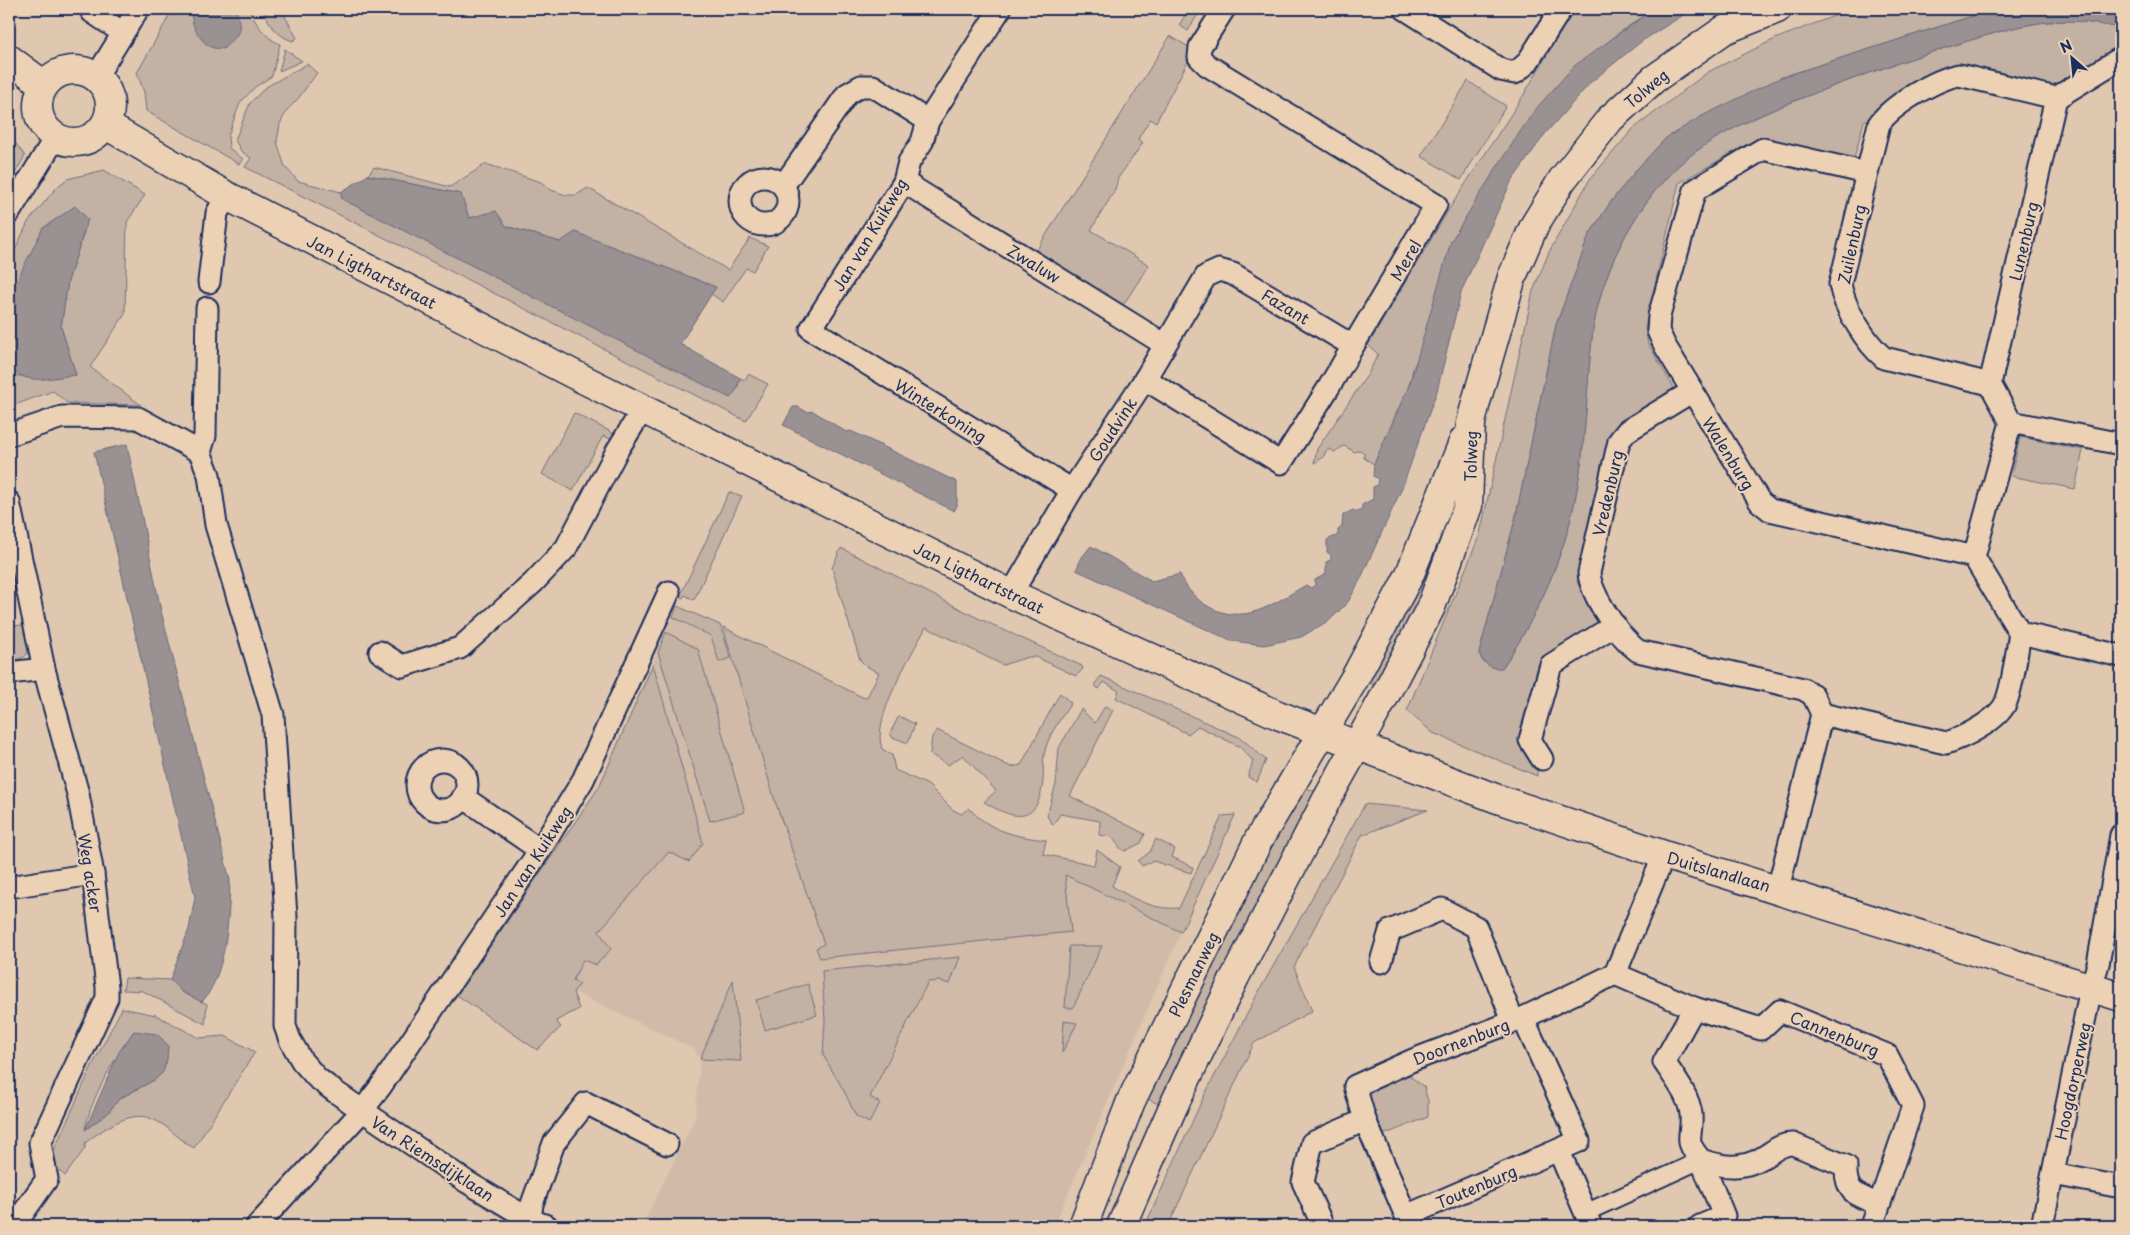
<svg xmlns="http://www.w3.org/2000/svg" width="2130" height="1235" font-family="'Playpen Sans',sans-serif">
<style>
.built{fill:#d1bba8}
.green{fill:#c3b1a3;stroke:#6f7080;fill-rule:evenodd}
.water{fill:#9a9192;stroke:#676a7d}
.lines{fill:none;stroke-linecap:round;stroke-linejoin:round}
.pedestrian-casing{stroke:#1b2f5e;stroke-width:20}
.minor-casing{stroke:#1b2f5e;stroke-width:25}
.secondary-casing{stroke:#1b2f5e;stroke-width:31}
.pedestrian{stroke:#edd1b4;stroke-width:16}
.minor{stroke:#edd1b4;stroke-width:21}
.secondary{stroke:#edd1b4;stroke-width:28}
.labels{text-anchor:middle;dominant-baseline:central;stroke-width:4;stroke-linejoin:round;paint-order:stroke}
.street-label{font-size:16px;fill:#1b2f5e;stroke:#edd1b4}
</style>
<rect width="100%" height="100%" fill="#e0c7af"/>
<filter id="ink" filterUnits="userSpaceOnUse"><feTurbulence type="fractalNoise" baseFrequency=".02" numOctaves="2"/><feDisplacementMap in="SourceGraphic" scale="10" xChannelSelector="R" yChannelSelector="G"/><feConvolveMatrix kernelMatrix="1 2 1 2 8 2 1 2 1" color-interpolation-filters="sRGB"/></filter>
<g filter="url(#ink)">
<path class="built" d="M677 606 720 625 864 698 834 758 1181 932 1054 1226H642L695 1118 700 1059 694 1049 574 992 579 1009 556 1021 561 1027 537 1050 457 995 599 787Z"/>
<g class="green">
<path d="M173 9H249C256 24 265 38 280 44L272 76 255 87 240 103 228 136 229 148 243 159 239 164 146 111 144 92 137 73Z"/>
<path d="M262 9H281L297 38 293 41C276 36 270 24 262 9Z"/>
<path d="M1189 9H1201L1188 31 1179 25Z"/>
<path d="M1574 9H1654L1617 34 1534 111 1413 368 1410 383 1374 464 1364 458V453L1360 450 1355 452 1344 446 1334 452 1330 449 1325 452 1324 457 1314 463 1317 449 1368 374 1378 354 1368 345 1449 209 1523 96Z"/>
<path d="M1852 9H1994L1782 77 1666 138 1637 169 1610 203 1589 236 1556 325 1515 520 1479 653 1483 662 1502 668C1535 621 1564 557 1575 500 1586 447 1586 392 1592 338 1599 276 1632 210 1677 167 1719 126 1809 95 1864 75 1899 62 1935 51 1971 40 2002 31 2032 21 2066 21 2084 21 2103 25 2121 28V48L2060 83 2048 85 1947 69 1864 121 1854 159 1758 138 1679 183 1645 327 1648 344 1674 388C1650 404 1624 418 1607 443L1577 582 1599 622 1550 652 1539 662 1519 735 1537 770V776L1433 733 1407 711 1480 534 1533 291 1549 252 1590 179 1633 129 1708 72 1775 39Z"/>
<path d="M1170 36 1194 50 1156 122 1150 119 1138 139 1143 143 1118 178 1115 190 1091 230 1149 265 1123 305 1036 251Z"/>
<path d="M285 49 302 61 279 71Z"/>
<path d="M307 64 317 73 297 100 287 110 280 124 277 142 285 167 298 181 341 192 342 199 737 389 740 378 745 380 748 374 768 384 746 421 245 167 251 158 241 151 235 140 250 103 266 87Z"/>
<path d="M1468 81 1506 106 1461 180 1421 156Z"/>
<path d="M9 128 12 138 25 156 9 183Z"/>
<path d="M486 164 541 182 551 190 566 195H576L588 188 728 270 750 238 768 246 753 271 746 268 723 302 711 294 716 288 506 226 495 212 469 218 461 194 368 175 374 167 450 187Z"/>
<path d="M104 170 145 195 127 222 125 314 90 367 141 405 67 403 53 391 9 407V367L17 376 76 375 61 327 68 281 88 219 75 207 43 228 9 302V263L28 222 57 187 67 179Z"/>
<path d="M574 413 617 435 614 440 603 436 573 491 542 474Z"/>
<path d="M2020 437 2083 450 2075 489 2011 476Z"/>
<path d="M1467 439 1455 517 1382 690 1368 682 1431 560Z"/>
<path d="M729 492 742 496 694 600 685 595 683 598 680 596Z"/>
<path d="M841 548 980 619 1082 666 1083 669 1076 676 1036 657H1028L1003 665 926 627C911 656 871 719 882 749L892 755 895 770 928 785 952 809 961 814 969 808C989 831 1017 837 1046 840L1043 854 1094 865 1097 850 1120 867 1112 886C1134 899 1152 910 1179 908L1222 816 1235 815 1181 932 1065 875 1071 932 820 958 816 948 824 944 775 801 723 627 864 698 867 697 879 673 866 666 860 660 832 568Z"/>
<path d="M677 606 720 625 731 658 719 662 711 636 673 617Z"/>
<path d="M24 625C28 646 37 659 9 660V626Z"/>
<path d="M666 632 698 649 745 812 710 821 658 652Z"/>
<path d="M653 664 703 843 689 862 669 852 599 931 611 949 596 965 583 960 573 980 580 984 573 992 579 1009 556 1021 561 1027 537 1050 457 995 599 787Z"/>
<path d="M1101 676 1241 738 1266 760 1257 782 1248 777 1253 761 1240 747 1198 726 1188 734 1116 698 1119 691 1104 682 1099 689 1094 685Z"/>
<path d="M1060 693 1071 703C1062 717 1051 731 1046 747 1042 758 1044 769 1043 781 1038 826 1014 820 984 802L996 791 963 755 948 765 930 754 932 737 937 730 1011 767 1021 765Z"/>
<path d="M1105 706 1113 710 1070 796 1145 834 1141 843 1125 851 1121 849 1112 837 1099 835 1100 821 1060 814 1053 825 1047 816 1056 784 1059 748 1081 709 1095 723Z"/>
<path d="M899 716 915 724 908 743 892 737 890 733Z"/>
<path d="M1298 785 1315 791 1159 1104 1143 1097Z"/>
<path d="M1365 804 1428 810 1362 835 1294 967 1312 1011 1254 1043 1168 1226H1145L1203 1098 1258 993Z"/>
<path d="M1156 839 1175 849 1172 857 1193 867 1191 873 1153 861 1142 866 1138 861 1150 852Z"/>
<path d="M1069 946H1102L1073 1008H1065Z"/>
<path d="M960 957 950 984 939 981 928 982 870 1097 880 1103 869 1123 856 1116 844 1091 823 1055 825 1021 822 971Z"/>
<path d="M125 978 170 980 182 992 207 1004 205 1024 143 991 123 990Z"/>
<path d="M733 980 741 1061 700 1059Z"/>
<path d="M808 984 817 1015 765 1030 756 1000Z"/>
<path d="M122 1008 156 1015 199 1038 225 1036 255 1052 194 1148C179 1140 168 1125 152 1119 130 1109 102 1130 85 1143V1148L65 1176 57 1169 53 1152 92 1066ZM134 1031 163 1072 156 1079 119 1099 107 1114 85 1129C91 1098 115 1057 134 1031Z"/>
<path d="M1064 1021 1077 1023 1062 1053Z"/>
<path d="M1406 1073 1424 1087 1428 1101V1117L1378 1137 1364 1087Z"/>
</g>
<g class="water">
<path d="M193 9H236C242 31 241 33 223 49 220 48 214 49 211 47 199 41 188 21 193 9Z"/>
<path d="M1654 9H1693L1642 41 1591 82 1545 134 1511 182 1461 292 1437 391 1402 488 1360 580 1348 602 1330 620 1301 637 1264 645 1232 641 1076 570 1082 557 1091 546 1152 581 1180 574C1192 604 1225 622 1257 611 1274 605 1290 594 1306 585L1311 588 1315 585V580L1326 574V562L1331 560V555L1327 552V540L1338 535V530L1342 527 1343 515 1353 510 1357 512 1362 510V505L1373 499V487L1377 485 1378 479 1373 476 1374 464 1410 383 1451 241 1493 173 1534 111 1574 66Z"/>
<path d="M1994 9H2121V28C2103 25 2084 21 2066 21 2032 21 2002 31 1971 40 1935 51 1899 62 1864 75 1809 95 1719 126 1677 167 1632 210 1599 276 1592 338 1586 392 1586 447 1575 500 1564 557 1535 621 1502 668 1490 669 1484 664 1479 653L1515 520 1556 325 1589 235 1610 203 1637 169 1666 138 1702 116 1782 77Z"/>
<path d="M368 175 461 194 469 218 496 211 506 226 560 242 575 232 716 287 680 344 740 378 737 389 730 398 342 199 341 192Z"/>
<path d="M75 206 88 219 68 281 61 327 76 375C51 377 28 387 9 367V302L11 292 43 228Z"/>
<path d="M793 407H798L807 412 813 411 846 432 851 431 957 482V506L954 511 783 425Z"/>
<path d="M127 444 161 611 230 880C229 918 227 973 202 1002L182 992 170 980 189 929 195 897 94 452Z"/>
<path d="M134 1031 157 1034 168 1045 167 1060 163 1072 156 1079 119 1099 107 1114 85 1130 119 1052Z"/>
</g>
<g class="lines">
<defs>
<path id="pedestrian" d="M1585 1213 1701 1160"/>
<g id="minor">
<path d="M94 9 92 12 123 33"/>
<path d="M1000 9 928 121 922 142 909 162 904 182 811 329 1072 490"/>
<path d="M1405 9 1501 70 1515 73 1527 63 1561 9"/>
<path d="M2121 58 2056 98 1959 75C1936 79 1892 105 1879 124L1840 284C1844 308 1866 343 1884 358L1990 384 2011 422 2121 444"/>
<path d="M96 77 138 9"/>
<path d="M1867 173 1763 149 1695 190 1659 316 1658 331 1665 346 1760 502 1770 510 1974 557 2020 633 2121 656"/>
<circle cx="764" cy="201" r="24"/>
<path d="M904 182 1164 344"/>
<path d="M783 186 847 94 861 86H873L928 121"/>
<path d="M9 213 55 138"/>
<path d="M209 282 217 213 227 196"/>
<path d="M207 308 205 436 200 452 209 475 216 525 273 715 286 917 285 1026 290 1040 302 1061 317 1078 334 1091 467 1182 531 1220 547 1226"/>
<path d="M1145 379 1281 463 1329 387 1436 205 1207 65 1199 57 1200 47 1224 9"/>
<path d="M1990 384 2056 98"/>
<path d="M1691 392 1627 431 1619 441 1589 573C1591 595 1619 637 1638 651L1803 689 1813 695 1822 714 1946 743C1963 738 1999 720 2006 702 2014 681 2016 655 2020 633"/>
<path d="M9 435 62 417 138 418 200 452"/>
<path d="M9 502 44 669 78 794 93 874 107 987V998L40 1143 47 1179 14 1226"/>
<path d="M1974 557 2011 422"/>
<path d="M1011 594 1072 490 1145 379 1206 276 1219 270 1233 274 1353 346"/>
<path d="M380 652 402 666 460 648 533 583 566 548 618 449 643 409"/>
<path d="M9 673 44 669"/>
<path d="M1542 759 1530 740 1551 665 1615 625"/>
<circle cx="442" cy="785" r="25"/>
<path d="M463 797 540 850"/>
<path d="M9 887 93 874"/>
<path d="M1778 889 1822 714"/>
<path d="M1381 962 1390 931 1442 909 1476 927 1513 1021"/>
<path d="M1615 974 1694 1008 1761 1029 1780 1011 1887 1055 1913 1106 1872 1226"/>
<path d="M1694 1008 1664 1062C1674 1077 1689 1096 1691 1114 1693 1138 1682 1138 1701 1160 1722 1167 1742 1170 1762 1158 1773 1152 1781 1143 1793 1144L1846 1166C1845 1193 1856 1195 1878 1204"/>
<path d="M1365 1120 1406 1216 1579 1141 1523 1018"/>
<path d="M1559 1151 1591 1226"/>
<path d="M2053 1174 2121 1187"/>
<path d="M257 1226 362 1111 381 1086 540 850 583 780 669 592"/>
<path d="M529 1226 532 1204 554 1143 586 1103 667 1144"/>
<path d="M1323 1226 1303 1182 1312 1143 1365 1120 1355 1086 1413 1060 1523 1018 1615 974 1664 855"/>
<path d="M1700 1226 1724 1216 1701 1160"/>
<path d="M2042 1226 2091 988 2098 964 2121 835"/>
</g>
<g id="secondary">
<path d="M9 59 44 85"/>
<circle cx="74" cy="106" r="36"/>
<path d="M106 125 227 196 573 374 1011 594 1278 715 1495 798 1664 855 2121 997"/>
<path d="M1083 1226 1131 1101 1259 839 1356 676 1409 576 1464 440"/>
<path d="M1121 1226 1173 1107 1235 977 1327 799 1381 703 1431 607 1468 506 1471 423 1476 402 1512 277 1534 226 1562 180 1610 119 1654 79 1724 30 1777 9"/>
</g>
</defs>
<use href="#pedestrian" class="pedestrian-casing"/>
<use href="#minor" class="minor-casing"/>
<use href="#secondary" class="secondary-casing"/>
<use href="#pedestrian" class="pedestrian"/>
<use href="#minor" class="minor"/>
<use href="#secondary" class="secondary"/>
</g>
</g>
<g class="labels">
<g class="street-label">
<text transform="translate(1646 88) rotate(-40)">Tolweg</text>
<text transform="translate(869 234) rotate(-59)">Jan van Kuikweg</text>
<text transform="translate(2023 241) rotate(-77)">Lunenburg</text>
<text transform="translate(1851 244) rotate(-78)">Zuilenburg</text>
<text transform="translate(1405 260) rotate(-60)">Merel</text>
<text transform="translate(1034 263) rotate(31)">Zwaluw</text>
<text transform="translate(372 271) rotate(27)">Jan Ligthartstraat</text>
<text transform="translate(1286 306) rotate(31)">Fazant</text>
<text transform="translate(941 410) rotate(32)">Winterkoning</text>
<text transform="translate(1112 429) rotate(-57)">Goudvink</text>
<text transform="translate(1729 453) rotate(58)">Walenburg</text>
<text transform="translate(1470 456) rotate(-89)">Tolweg</text>
<text transform="translate(1607 493) rotate(-77)">Vredenburg</text>
<text transform="translate(979 577) rotate(26)">Jan Ligthartstraat</text>
<text transform="translate(532 861) rotate(-57)">Jan van Kuikweg</text>
<text transform="translate(1719 871) rotate(16)">Duitslandlaan</text>
<text transform="translate(91 873) rotate(81)">Weg acker</text>
<text transform="translate(1193 974) rotate(-64)">Plesmanweg</text>
<text transform="translate(1835 1033) rotate(22)">Cannenburg</text>
<text transform="translate(1461 1041) rotate(-21)">Doornenburg</text>
<text transform="translate(2072 1081) rotate(-78)">Hoogdorperweg</text>
<text transform="translate(433 1158) rotate(33)">Van Riemsdijklaan</text>
<text transform="translate(1476 1186) rotate(-23)">Toutenburg</text>
</g>
</g>
<rect width="2130" height="1235" fill="none" stroke="#edd1b4" stroke-width="30"/>
<rect x="15" y="15" width="2100" height="1205" fill="none" stroke="#1b2f5e" stroke-width="2" filter="url(#ink)"/>
<g transform="translate(2072 58) rotate(333)" stroke="#edd1b4" stroke-width="4" paint-order="stroke">
<path d="M0-4L9 19L0 12L-9 19Z" fill="#1b2f5e"/>
<text y="-8" font-size="14" font-weight="bold" text-anchor="middle" fill="#1b2f5e">N</text>
</g>
</svg>
